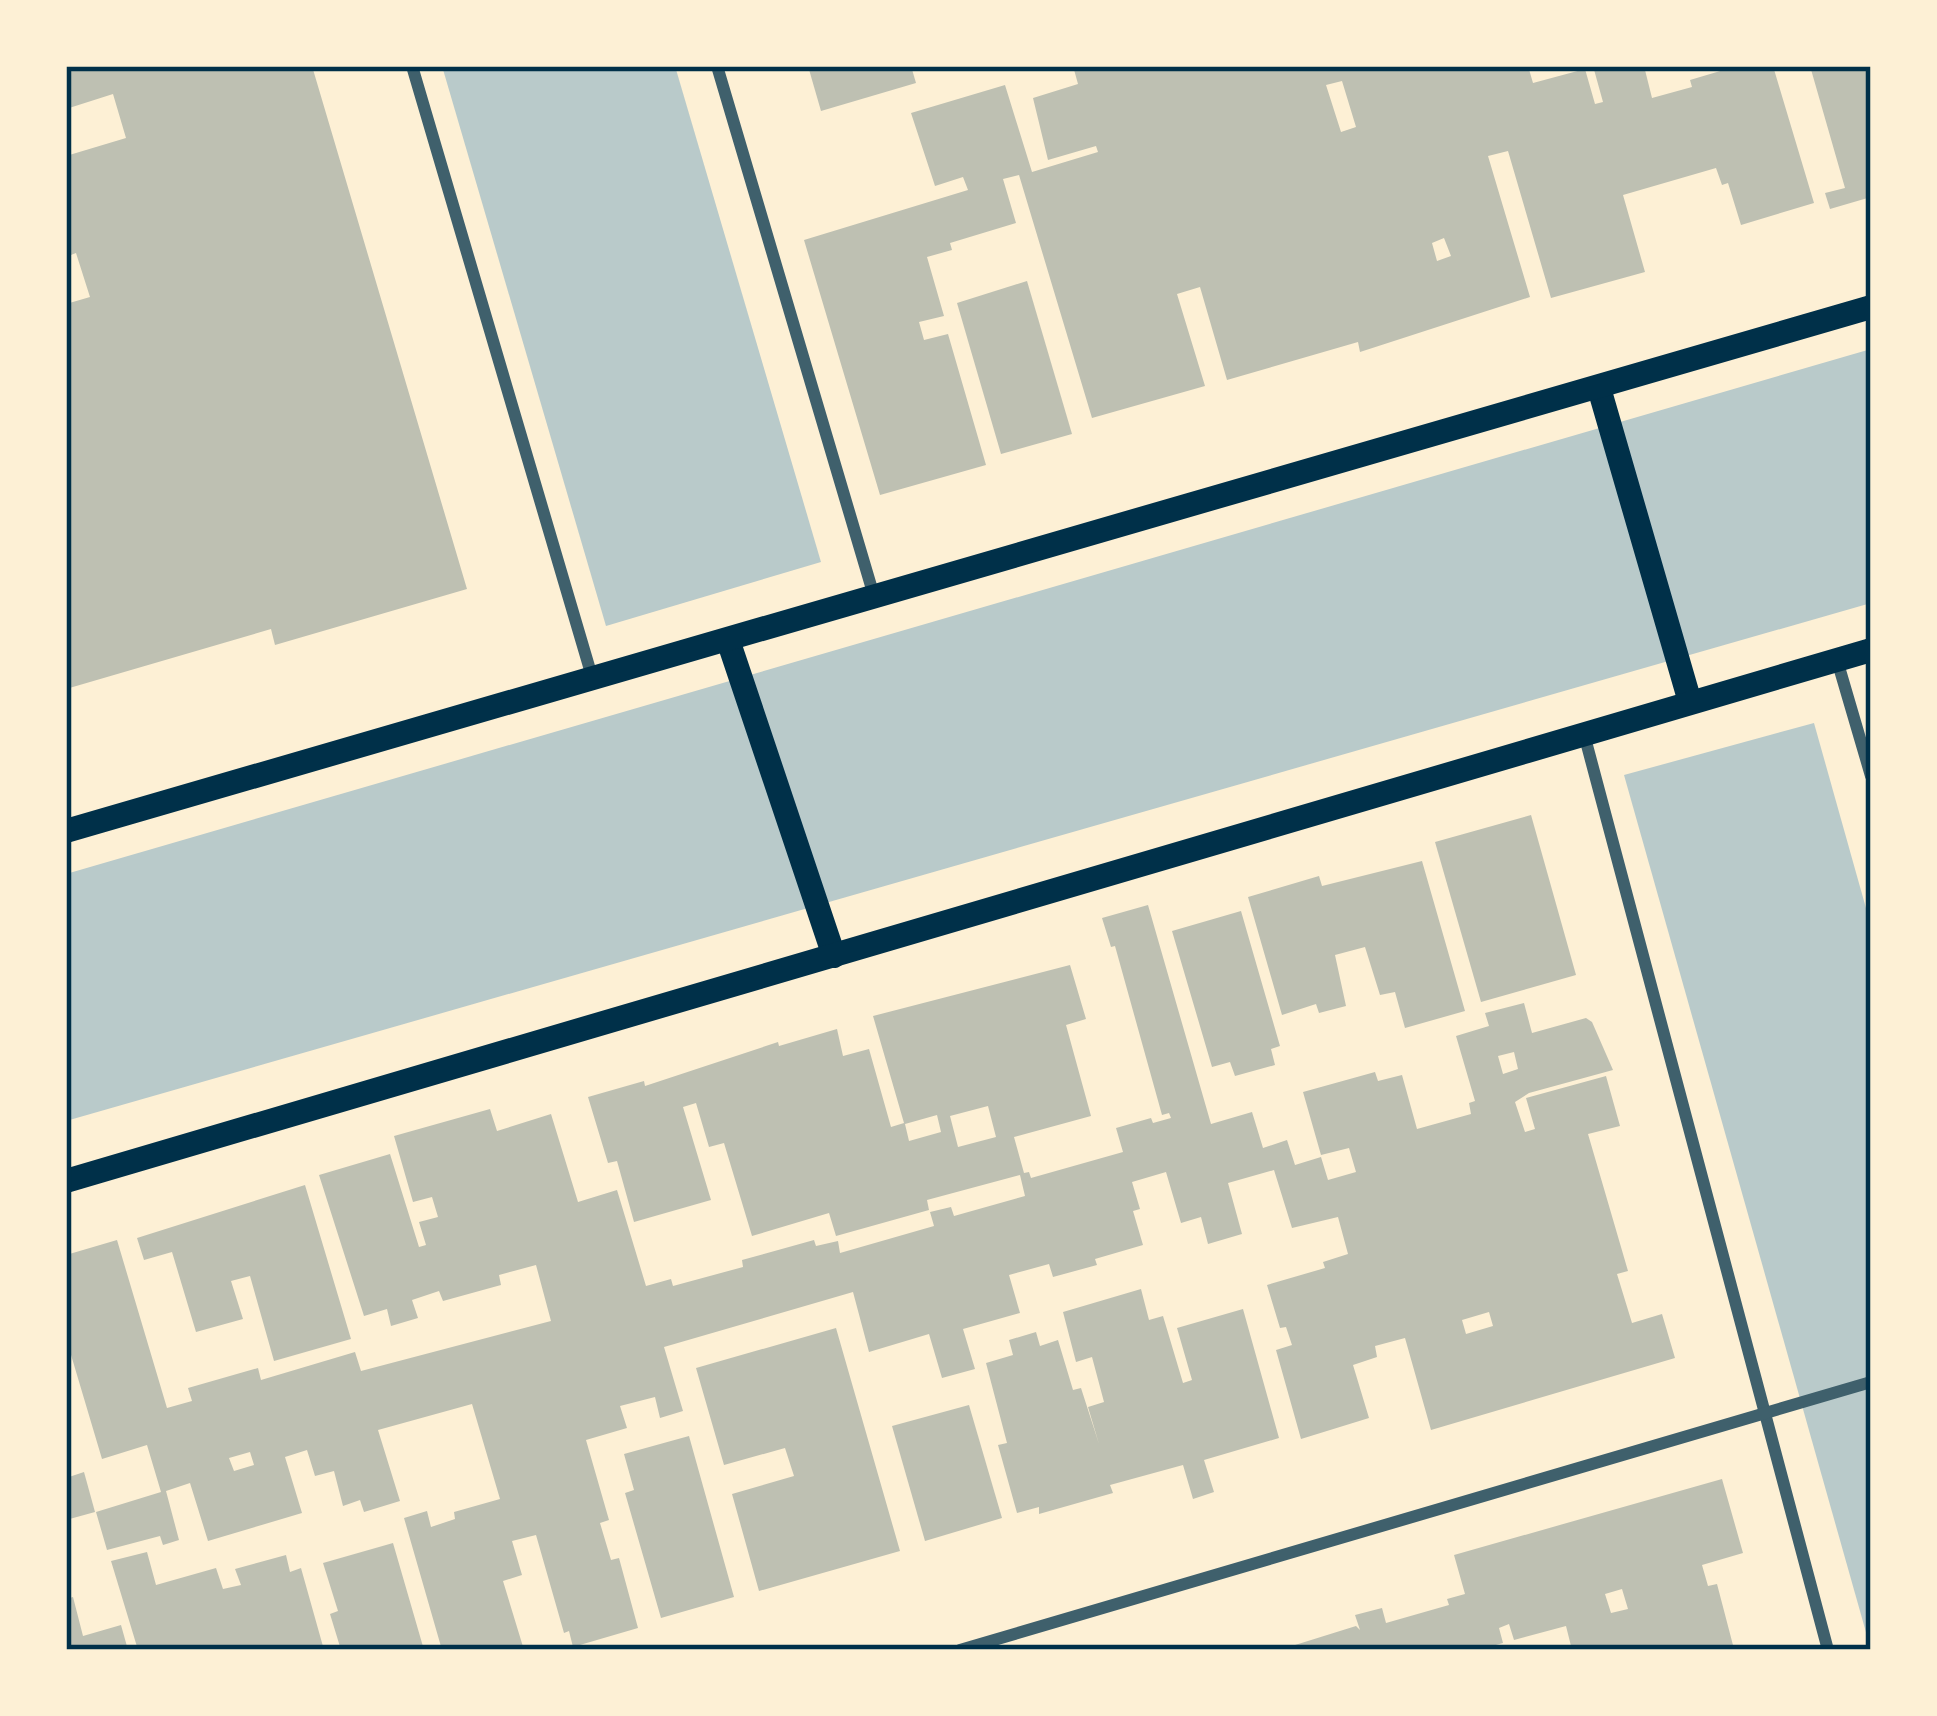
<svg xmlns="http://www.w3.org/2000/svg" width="1937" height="1716" font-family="Inter,sans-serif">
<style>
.green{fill:#b9caca}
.building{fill:#bec0b2;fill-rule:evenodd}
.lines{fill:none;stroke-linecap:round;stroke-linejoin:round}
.minor{stroke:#3f606c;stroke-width:12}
.secondary{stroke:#003049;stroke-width:24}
.neatline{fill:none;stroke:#003049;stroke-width:4.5}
</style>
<rect width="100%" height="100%" fill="#fdf0d5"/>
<g class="green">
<path d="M442 66H675L821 562 606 626Z"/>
<path d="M1871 349V603L66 1121V874Z"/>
<path d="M1814 723 1871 926V1650L1624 775Z"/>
</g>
<g class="building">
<path d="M83 66H312L467 589 275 645 271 629 66 689V304L90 297 76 253 71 255 66 238V156L126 138 113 94 66 109V71Z"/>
<path d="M808 66H911L916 83 821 111Z"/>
<path d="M1073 66H1528L1533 83 1585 69 1595 104 1603 102 1593 66H1644L1652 98 1692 87 1690 80 1737 66H1773L1814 203 1741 225 1728 183 1722 185 1716 168 1623 195 1645 272 1551 298 1508 151 1488 156 1530 297 1360 352 1358 342 1227 380 1200 287 1177 294 1205 386 1092 418 1019 175 1003 179 1016 223 950 243 952 250 927 257 944 316 919 322 924 340 948 334 986 465 880 495 804 240 968 190 963 177 935 186 911 113 1005 85 1032 172 1098 152 1096 146 1048 160 1033 98 1078 84ZM1342 81 1356 127 1341 132 1326 85ZM1444 238 1451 256 1437 261 1432 243Z"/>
<path d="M1810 66H1871V197L1830 209 1825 193 1845 188Z"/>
<path d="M1027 281 1072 434 1001 454 957 303Z"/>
<path d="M1531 815 1576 975 1481 1002 1435 842Z"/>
<path d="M1422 861 1465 1011 1405 1028 1395 992 1380 995 1365 947 1335 955 1346 1006 1319 1013 1316 1004 1282 1015 1248 897 1319 876 1322 886Z"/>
<path d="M1148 905 1211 1124 1252 1112 1263 1148 1287 1140 1295 1165 1321 1157 1328 1180 1356 1172 1349 1148 1321 1155 1303 1092 1375 1072 1378 1081 1402 1075 1417 1129 1471 1114 1469 1103 1475 1101 1456 1036 1489 1026 1485 1013 1524 1003 1532 1033 1586 1018 1592 1022 1613 1070 1529 1093 1515 1102 1525 1132 1535 1129 1526 1098 1606 1076 1620 1126 1588 1134 1628 1271 1617 1274 1632 1323 1662 1314 1675 1358 1431 1430 1405 1338 1375 1346 1377 1357 1353 1365 1369 1418 1301 1439 1276 1350 1292 1345 1286 1327 1280 1328 1267 1285 1325 1268 1323 1262 1348 1254 1338 1217 1292 1228 1274 1170 1228 1183 1242 1234 1208 1244 1201 1217 1181 1223 1166 1172 1132 1182 1140 1209 1133 1211 1143 1245 1095 1259 1097 1265 1053 1277 1049 1264 1009 1275 1020 1313 963 1329 975 1369 942 1378 929 1334 869 1352 853 1292 664 1347 683 1411 660 1418 655 1397 620 1406 627 1428 586 1440 609 1520 600 1523 611 1560 619 1558 638 1628 573 1647 569 1631 564 1633 536 1535 512 1541 522 1575 503 1581 524 1650H442L404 1518 427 1511 431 1527 455 1519 454 1512 500 1499 472 1404 378 1430 400 1501 364 1512 360 1500 343 1506 334 1471 315 1476 307 1450 285 1457 302 1513 208 1541 190 1483 166 1491 179 1540 163 1545 160 1536 107 1550 96 1512 161 1492 147 1445 102 1459 66 1338V1255L117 1240 167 1408 192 1401 188 1388 258 1368 261 1380 355 1352 361 1371 551 1321 536 1265 499 1275 501 1285 443 1301 439 1291 412 1300 418 1318 391 1326 387 1309 364 1316 319 1175 390 1154 419 1247 426 1245 419 1222 438 1217 432 1197 413 1202 394 1136 490 1109 497 1131 551 1114 578 1202 617 1190 646 1286 671 1279 673 1286 743 1267 742 1260 814 1240 816 1246 838 1241 840 1253 934 1226 930 1212 951 1207 954 1216 1025 1196 1020 1175 927 1200 929 1210 836 1236 829 1213 752 1236 724 1143 709 1147 696 1103 683 1107 711 1200 634 1222 617 1161 608 1163 588 1097 644 1081 645 1086 778 1042 779 1046 837 1029 843 1056 869 1049 891 1127 904 1123 873 1016 1070 965 1086 1019 1066 1025 1091 1116 1014 1137 1024 1173 1029 1172 1031 1178 1123 1152 1116 1128 1151 1118 1153 1123 1171 1118 1169 1113 1162 1115 1115 946 1111 947 1102 918ZM1514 1052 1518 1069 1503 1074 1498 1056ZM988 1106 996 1137 958 1147 950 1116ZM937 1115 941 1132 909 1141 905 1124ZM1489 1312 1493 1326 1466 1334 1462 1320ZM250 1452 254 1465 234 1471 229 1458Z"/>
<path d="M1241 911 1280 1046 1271 1049 1275 1065 1235 1076 1230 1062 1212 1067 1172 931Z"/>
<path d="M305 1185 351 1339 274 1361 250 1276 231 1281 243 1319 196 1332 172 1252 144 1260 137 1238Z"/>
<path d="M1141 1289 1149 1320 1163 1316 1183 1383 1192 1380 1177 1328 1243 1309 1279 1438 1204 1460 1214 1492 1193 1499 1183 1465 1110 1485 1113 1493 1039 1514V1507L1017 1513 998 1445 1007 1443 986 1363 1013 1355 1009 1340 1036 1332 1040 1346 1058 1340 1073 1390 1081 1388 1099 1444 1088 1407 1104 1402 1092 1357 1076 1362 1063 1312Z"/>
<path d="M836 1328 900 1551 759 1591 732 1494 794 1476 785 1448 724 1465 696 1368Z"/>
<path d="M969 1405 1002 1518 925 1541 892 1426Z"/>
<path d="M689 1436 734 1597 661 1618 625 1493 634 1490 624 1454Z"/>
<path d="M84 1472 95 1512 66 1520V1478Z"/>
<path d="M1722 1479 1743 1553 1702 1565 1708 1586 1717 1584 1734 1649 1572 1650 1566 1626 1514 1640 1509 1624 1499 1628 1503 1643 1478 1650H1279L1356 1626 1360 1630 1355 1615 1382 1608 1386 1623 1449 1605 1447 1599 1465 1594 1454 1555ZM1622 1589 1628 1609 1611 1613 1605 1594Z"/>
<path d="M393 1543 424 1650H341L330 1614 338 1611 323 1563Z"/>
<path d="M147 1552 156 1585 216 1568 223 1589 241 1585 235 1569 286 1555 290 1572 301 1568 324 1650H138L111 1561Z"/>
<path d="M73 1597 83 1636 121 1625 128 1650H66V1599Z"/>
</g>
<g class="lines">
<g class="minor">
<path d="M412 66 593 680"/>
<path d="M717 66 874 596"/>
<path d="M1837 660 1871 776"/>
<path d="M1584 734 1828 1650"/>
<path d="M960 1650 1871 1382"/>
</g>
<g class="secondary">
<path d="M1599 388 1690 702"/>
<path d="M728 640 834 956"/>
<path d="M66 831 1871 307"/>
<path d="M66 1181 1871 650"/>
</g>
</g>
<rect width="1937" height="1716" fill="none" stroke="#fdf0d5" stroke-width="138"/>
<rect x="69" y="69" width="1799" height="1578" class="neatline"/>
</svg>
